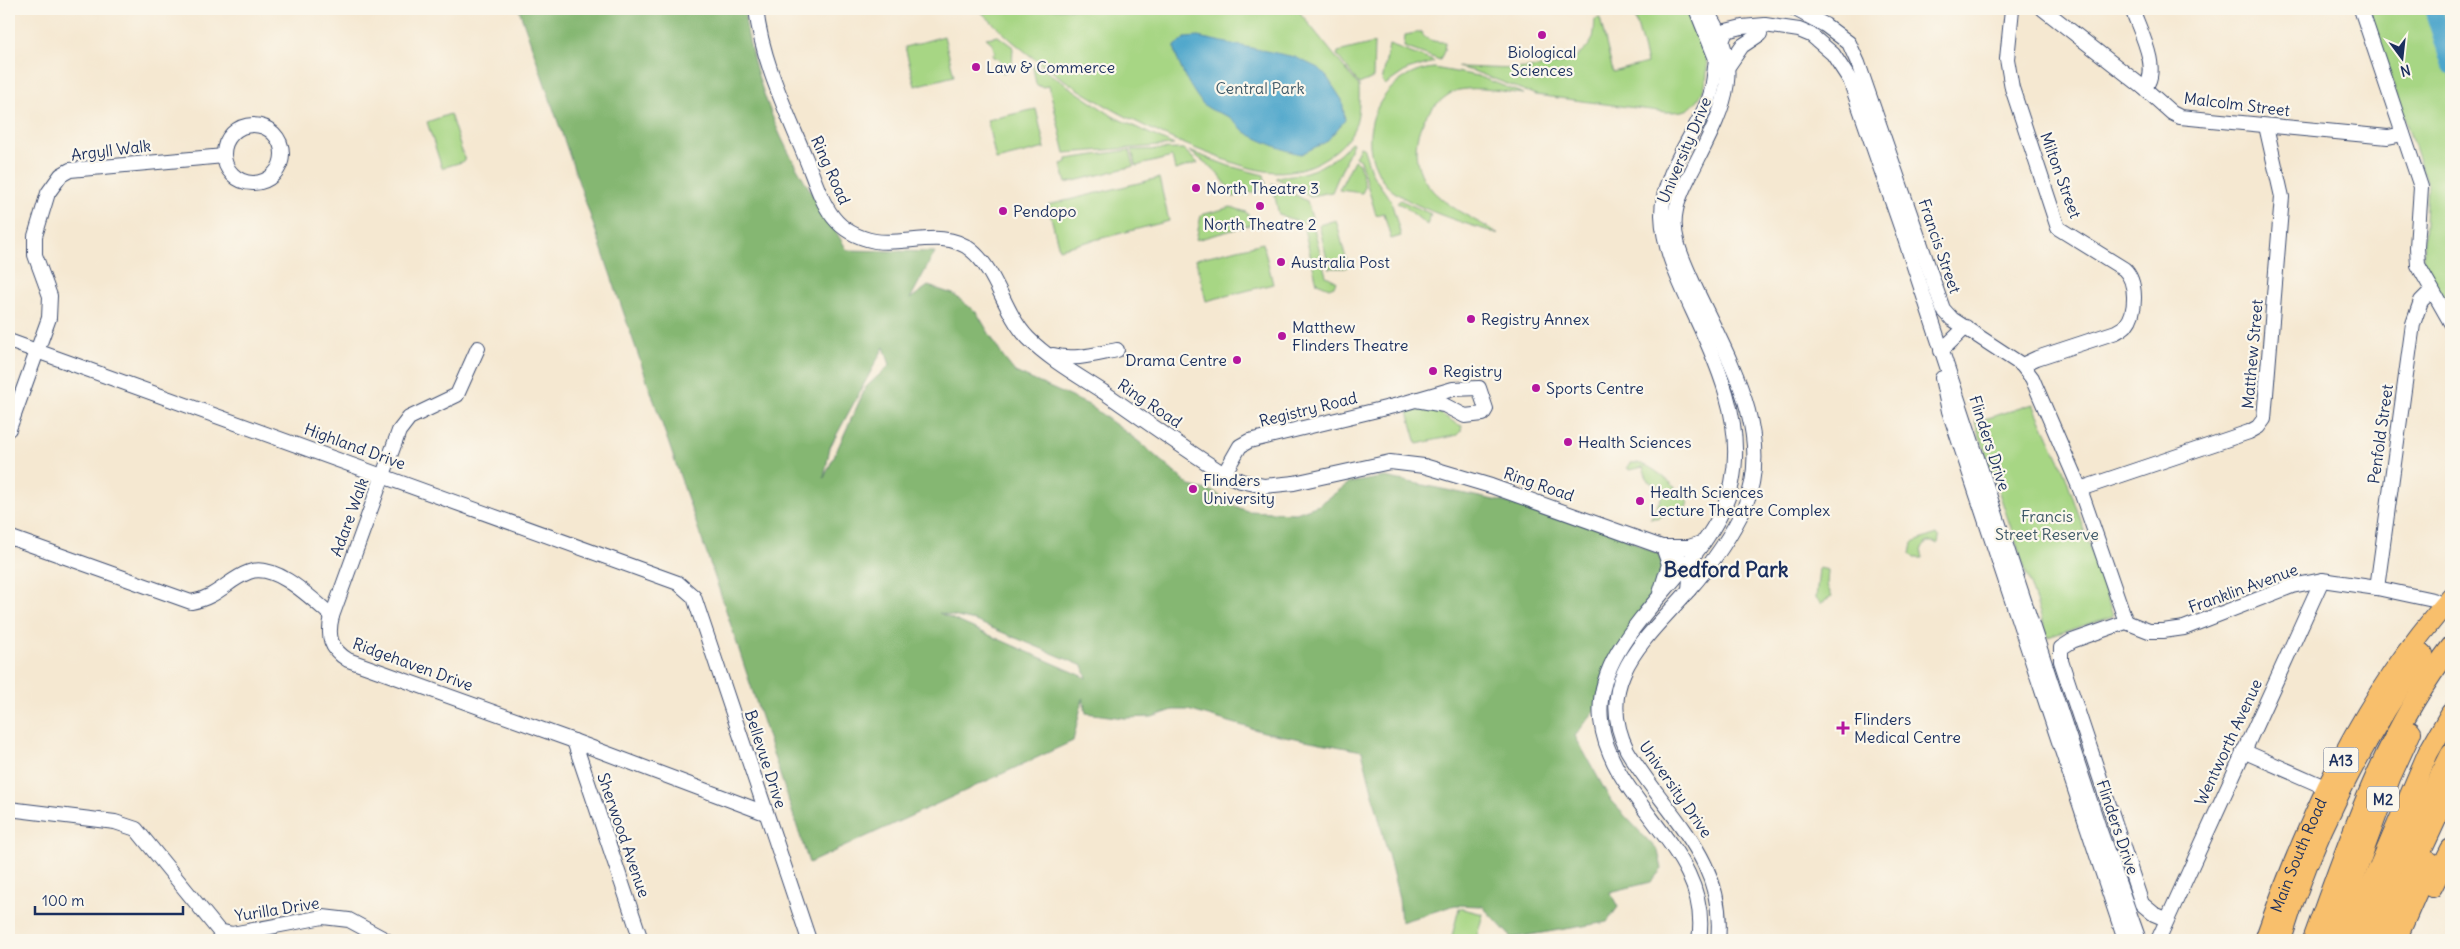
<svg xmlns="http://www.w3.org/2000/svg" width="2460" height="949" font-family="Delius,sans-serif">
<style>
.green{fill:#a7d684;stroke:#618271}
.forest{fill:#85b772;stroke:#507368;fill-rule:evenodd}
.water{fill:#4da6cb;stroke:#346a94}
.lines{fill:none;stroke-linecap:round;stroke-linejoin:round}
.river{stroke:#4da6cb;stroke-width:18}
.minor-casing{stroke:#3c4b6f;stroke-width:16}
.highway-casing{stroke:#3c4b6f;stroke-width:22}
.minor{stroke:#fff;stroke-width:14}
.highway{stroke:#f8bf6c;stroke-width:20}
.poi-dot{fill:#b5179e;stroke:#fbf7ec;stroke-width:2}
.labels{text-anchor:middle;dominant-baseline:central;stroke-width:4.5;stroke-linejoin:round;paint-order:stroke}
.shield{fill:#fbf7ec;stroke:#5e6b89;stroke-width:1}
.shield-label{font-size:15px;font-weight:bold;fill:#1b2f5e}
.poi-label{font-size:16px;fill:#1b2f5e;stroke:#fbf7ec;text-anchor:start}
.park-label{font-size:16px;fill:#3e5968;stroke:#fbf7ec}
.street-label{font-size:16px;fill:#1b2f5e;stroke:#fbf7ec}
.district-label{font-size:21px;font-weight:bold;fill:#1b2f5e;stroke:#fbf7ec}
</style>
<rect width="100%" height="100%" fill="#fbf7ec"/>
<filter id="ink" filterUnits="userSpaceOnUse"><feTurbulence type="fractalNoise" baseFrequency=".02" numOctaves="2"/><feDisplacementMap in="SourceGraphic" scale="10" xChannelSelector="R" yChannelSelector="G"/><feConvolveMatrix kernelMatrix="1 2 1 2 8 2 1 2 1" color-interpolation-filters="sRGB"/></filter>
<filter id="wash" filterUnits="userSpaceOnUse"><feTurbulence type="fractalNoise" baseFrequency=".0096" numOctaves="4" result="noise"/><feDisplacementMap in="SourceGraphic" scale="20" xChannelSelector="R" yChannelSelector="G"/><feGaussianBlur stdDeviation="1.12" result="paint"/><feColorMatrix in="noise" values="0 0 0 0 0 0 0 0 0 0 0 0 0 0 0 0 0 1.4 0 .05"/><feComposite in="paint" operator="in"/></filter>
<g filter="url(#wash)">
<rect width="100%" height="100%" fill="#f5e8d1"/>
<g class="green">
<path d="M978 9H1297L1359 86C1360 120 1357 137 1327 157 1309 169 1287 174 1266 171 1249 169 1231 162 1215 156 1142 129 1070 90 1011 40 1000 30 989 19 978 9Z"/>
<path d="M1633 9H1686C1701 34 1715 65 1702 93 1699 99 1692 108 1686 110 1680 112 1672 112 1666 112L1536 95 1473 71 1457 67C1494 67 1570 78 1591 42 1595 36 1594 26 1595 19L1600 18 1613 72 1647 63Z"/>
<path d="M2368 9H2451V309L2428 271 2423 258 2427 185Z"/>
<path d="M1421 32C1425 41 1436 42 1445 42L1444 51 1440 60 1404 47 1405 35Z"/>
<path d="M944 36 954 76 915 86 905 47Z"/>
<path d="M998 36 1013 47 1012 67 1003 73 999 59 993 57 992 54 995 53 992 43 986 38Z"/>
<path d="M1374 43 1373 78 1359 84 1337 55 1338 52Z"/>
<path d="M1389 45 1433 61 1434 62 1407 70 1385 85 1382 82Z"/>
<path d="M1035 64 1114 117 1174 145 1065 153 1049 86 1041 87 1036 84 1033 67Z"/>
<path d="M1434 68 1478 76 1524 94C1503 92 1479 86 1459 90 1451 92 1445 97 1439 102 1415 121 1408 158 1427 184 1444 207 1475 219 1499 234 1469 225 1409 207 1387 186 1381 180 1377 170 1374 163 1358 120 1389 72 1434 68Z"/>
<path d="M1036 109 1045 148 996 160 987 120Z"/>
<path d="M450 114 465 161 442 168 427 122Z"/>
<path d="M1351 142 1353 143 1332 192 1310 196 1276 178C1280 175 1291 176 1298 174 1320 170 1337 158 1351 142Z"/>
<path d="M1360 146 1363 147 1372 174 1391 201 1401 236 1391 239 1384 213 1376 215 1360 160 1355 157Z"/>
<path d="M1183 149 1198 163 1175 170 1172 157 1136 166 1132 150Z"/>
<path d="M1130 150 1134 166 1066 183 1061 164 1067 162V159Z"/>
<path d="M1189 151 1229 166 1264 175 1267 189 1233 197C1224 176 1208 164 1189 151Z"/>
<path d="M1354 160 1359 163 1365 187 1362 193 1339 190Z"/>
<path d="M1159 178 1169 221 1059 249 1048 205Z"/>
<path d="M1272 183 1307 201 1313 221 1304 223 1279 215Z"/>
<path d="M1400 200 1431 214 1427 225 1404 206 1397 203Z"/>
<path d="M1231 207 1246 212 1254 224 1196 240 1201 215Z"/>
<path d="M1336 220 1348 266 1346 268H1329L1319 225Z"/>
<path d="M1314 228 1326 276 1336 281 1334 286 1329 288 1317 283 1304 229Z"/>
<path d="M1263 243 1273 284 1206 301 1196 259Z"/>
<path d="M2033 404 2063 468 2113 616 2048 637 1975 422Z"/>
<path d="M1427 409C1439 409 1450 422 1462 426L1461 431 1457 435 1417 444 1408 412Z"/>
<path d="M1631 463C1646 461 1661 475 1672 484 1679 490 1680 497 1689 501L1684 511C1672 509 1663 519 1651 518L1665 490 1648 481 1643 467 1630 470 1627 468Z"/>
<path d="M1936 534 1939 538 1938 544 1934 542H1927L1921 550 1923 558H1914L1910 554 1912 543Z"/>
<path d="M1819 568 1828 570 1827 585 1832 597 1821 603 1816 598Z"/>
<path d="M1459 908 1483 914 1476 940H1451Z"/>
</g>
<path class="forest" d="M519 9H744C748 50 764 99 781 137 798 174 826 214 847 250L935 252 910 299 928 286 953 294 977 313 1003 357 1015 372 1089 405 1138 441 1190 486 1215 492 1226 502 1247 511 1296 513 1319 505 1349 483 1385 477 1589 520 1658 554 1663 564 1658 599 1620 647 1602 701 1575 736 1611 801 1658 851 1662 869 1651 882 1610 892 1618 907 1607 922 1512 938 1482 906 1455 905 1401 922 1399 898 1362 751 1264 732 1188 710H1173L1152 717 1124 718 1086 713 1083 698 1073 741 809 863 721 595ZM884 347 890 365 866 387 824 478 830 447ZM939 613 975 621 1083 666 1087 678Z"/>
<path class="water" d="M1198 37 1295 57 1318 68 1327 77 1342 100 1345 120 1326 142 1301 154C1290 153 1253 138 1244 131 1239 126 1234 119 1227 116 1218 112 1211 111 1203 104 1193 93 1174 60 1175 46L1185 38Z"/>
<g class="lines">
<path class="river" d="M2433 9 2451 65"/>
</g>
</g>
<g filter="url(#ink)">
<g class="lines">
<defs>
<g id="minor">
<path d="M756 9C762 61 786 110 806 159 814 178 820 200 833 217 843 230 859 238 875 241 905 246 945 228 971 250 998 272 1003 312 1028 338 1050 360 1079 376 1105 393 1144 420 1183 448 1224 474L1241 481 1264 486 1294 483 1390 462 1424 466 1491 486 1662 547 1687 564 1690 578 1689 590"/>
<path d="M1696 9 1716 59"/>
<path d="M1705 9C1746 68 1724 107 1695 165 1688 179 1679 194 1676 210 1670 236 1684 262 1694 285 1724 351 1776 432 1745 506 1731 537 1710 566 1688 591 1646 639 1593 680 1627 750 1664 813 1727 859 1718 940"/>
<path d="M1795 9 1825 25 1849 43 1858 63 1943 309 1952 319 2022 365 2032 378 2080 489 2126 622"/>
<path d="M2012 9 2007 59 2012 88 2058 228 2124 269C2137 281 2137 312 2126 325 2124 328 2119 330 2116 332L2037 358 2022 365"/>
<path d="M2043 9 2144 88 2172 113 2180 117 2388 137 2403 134"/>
<path d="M2132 9C2139 29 2162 71 2144 88"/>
<path d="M2361 9 2421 187 2417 247 2418 265 2451 323"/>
<path d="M1729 65 1742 46 1760 34"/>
<circle cx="253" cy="154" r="29"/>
<path d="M9 341 678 583 694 597 809 940"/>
<path d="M1941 351 1966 327"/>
<path d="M1053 355C1074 361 1096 354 1117 350"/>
<path d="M1942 378 1949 411 2125 940"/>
<path d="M9 429 49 318 50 296 35 255V236L48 193 61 175 70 170 224 156"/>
<path d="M1224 474 1240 446 1249 441 1398 405 1453 389 1479 388 1486 409 1483 414 1465 416 1444 405 1416 400"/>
<path d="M2080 489 2249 432 2258 427 2264 419 2282 197 2266 126"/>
<path d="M9 537 191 602C219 597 227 580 249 572 276 562 313 600 332 616 327 636 330 649 348 660L574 741 765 813"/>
<path d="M1662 547H1689L1704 542"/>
<path d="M2377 588 2413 324 2421 301 2432 290"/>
<path d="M1660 593 1669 564 1663 547"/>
<path d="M332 616 399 431 409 418 457 395 478 348"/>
<path d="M574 741 641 940"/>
<path d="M2243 751 2327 788"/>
<path d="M9 809 115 822 136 829 219 931 232 934 323 917 349 920 386 940"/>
<path d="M2166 919 2154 914 2142 904 2061 661V648L2072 641 2126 622 2149 631H2163L2184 628 2292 586 2322 580 2377 588 2433 600 2444 606"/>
<path d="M1699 940C1713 850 1610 804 1601 720 1591 631 1714 569 1732 483 1745 421 1716 361 1690 305 1677 276 1663 247 1662 215 1662 173 1694 136 1709 99 1714 86 1714 73 1716 59 1718 50 1723 40 1726 31L1742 27 1765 25 1799 30 1811 35 1833 54 1850 80 1904 236 2099 828 2139 940"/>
<path d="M2158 940 2322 580"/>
</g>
<g id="highway">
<path d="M2432 887 2451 849"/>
<path id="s1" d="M2265 940C2308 817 2363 696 2451 598"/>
<path d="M2281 940C2311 839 2362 740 2423 654"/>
<path d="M2313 940C2351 836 2383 736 2451 647"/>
<path d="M2331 940 2390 778 2411 732"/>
<path d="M2348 940 2428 753 2451 713"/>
<path d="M2364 940 2397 862 2451 754"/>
<path d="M2380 940 2451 787"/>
<path d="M2396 940 2430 862"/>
</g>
</defs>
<use href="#minor" class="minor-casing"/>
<use href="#highway" class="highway-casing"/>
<use href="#minor" class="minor"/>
<use href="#highway" class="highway"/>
</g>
</g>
<g class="poi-dot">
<circle cx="1542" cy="35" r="5"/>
<circle cx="976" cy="67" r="5"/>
<circle cx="1196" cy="188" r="5"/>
<circle cx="1260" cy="206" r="5"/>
<circle cx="1003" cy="211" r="5"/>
<circle cx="1281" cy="262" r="5"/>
<circle cx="1471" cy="319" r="5"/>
<circle cx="1282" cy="336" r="5"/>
<circle cx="1237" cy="360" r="5"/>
<circle cx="1433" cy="371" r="5"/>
<circle cx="1536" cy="388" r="5"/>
<circle cx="1568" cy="442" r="5"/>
<circle cx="1193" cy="489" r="5"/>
<circle cx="1640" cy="501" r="5"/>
<path d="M1840.5 720.5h5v5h5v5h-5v5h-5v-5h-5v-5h5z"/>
</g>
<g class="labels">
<g class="shield">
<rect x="2323.5" y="747.5" width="35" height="25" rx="4"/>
<rect x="2367" y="786.5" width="32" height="25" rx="4"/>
</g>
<g class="shield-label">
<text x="2341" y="760">A13</text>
<text x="2383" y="799">M2</text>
</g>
<g class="poi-label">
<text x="1542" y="52" text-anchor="middle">Biological<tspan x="1542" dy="18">Sciences</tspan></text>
<text x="986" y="67">Law &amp; Commerce</text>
<text x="1206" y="188">North Theatre 3</text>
<text x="1013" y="211">Pendopo</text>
<text x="1260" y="224" text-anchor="middle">North Theatre 2</text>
<text x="1291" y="262">Australia Post</text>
<text x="1481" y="319">Registry Annex</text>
<text x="1292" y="327">Matthew<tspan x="1292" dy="18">Flinders Theatre</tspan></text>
<text x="1227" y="360" text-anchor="end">Drama Centre</text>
<text x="1443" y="371">Registry</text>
<text x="1546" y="388">Sports Centre</text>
<text x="1578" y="442">Health Sciences</text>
<text x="1203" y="480">Flinders<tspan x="1203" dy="18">University</tspan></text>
<text x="1650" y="492">Health Sciences<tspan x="1650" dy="18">Lecture Theatre Complex</tspan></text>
<text x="1854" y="719">Flinders<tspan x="1854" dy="18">Medical Centre</tspan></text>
</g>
<g class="park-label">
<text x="1260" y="88">Central Park</text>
<text x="2047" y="516">Francis<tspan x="2047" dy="18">Street Reserve</tspan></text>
</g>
<g class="street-label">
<text transform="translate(2237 104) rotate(7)">Malcolm Street</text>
<text transform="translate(111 150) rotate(-7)">Argyll Walk</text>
<text transform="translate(1684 150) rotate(-67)">University Drive</text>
<text transform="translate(831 170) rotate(66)">Ring Road</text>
<text transform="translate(2061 175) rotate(70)">Milton Street</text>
<text transform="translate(1940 246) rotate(71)">Francis Street</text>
<text transform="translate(2252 354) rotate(-85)">Matthew Street</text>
<text transform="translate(1150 403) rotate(34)">Ring Road</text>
<text transform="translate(1308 409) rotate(-14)">Registry Road</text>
<text transform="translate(2380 434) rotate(-82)">Penfold Street</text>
<text transform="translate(1990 443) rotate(72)">Flinders Drive</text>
<text transform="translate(355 446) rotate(20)">Highland Drive</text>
<text transform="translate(1539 484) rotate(19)">Ring Road</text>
<text transform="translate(349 517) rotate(-70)">Adare Walk</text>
<text transform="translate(2243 588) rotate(-20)">Franklin Avenue</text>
<text transform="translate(413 664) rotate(20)">Ridgehaven Drive</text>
<text transform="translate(2228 742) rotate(-65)">Wentworth Avenue</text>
<text transform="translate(766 759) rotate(72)">Bellevue Drive</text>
<text transform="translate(1676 789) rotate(55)">University Drive</text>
<text transform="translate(2118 827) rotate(71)">Flinders Drive</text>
<text transform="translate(624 835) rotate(71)">Sherwood Avenue</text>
<text stroke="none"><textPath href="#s1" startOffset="91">Main South Road</textPath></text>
<text transform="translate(277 909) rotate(-9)">Yurilla Drive</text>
</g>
<g class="district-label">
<text x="1726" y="569">Bedford Park</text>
</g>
</g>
<rect width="2460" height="949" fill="none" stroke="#fbf7ec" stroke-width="30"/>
<g transform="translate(2402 58) rotate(165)" stroke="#fbf7ec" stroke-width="4" paint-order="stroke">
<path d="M0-4L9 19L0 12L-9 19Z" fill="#1b2f5e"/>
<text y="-8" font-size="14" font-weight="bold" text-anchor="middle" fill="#1b2f5e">N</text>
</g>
<path d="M35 906v8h148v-8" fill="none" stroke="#1b2f5e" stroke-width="2.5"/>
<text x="42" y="906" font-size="15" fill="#1b2f5e" stroke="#fbf7ec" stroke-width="4" paint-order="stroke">100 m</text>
</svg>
